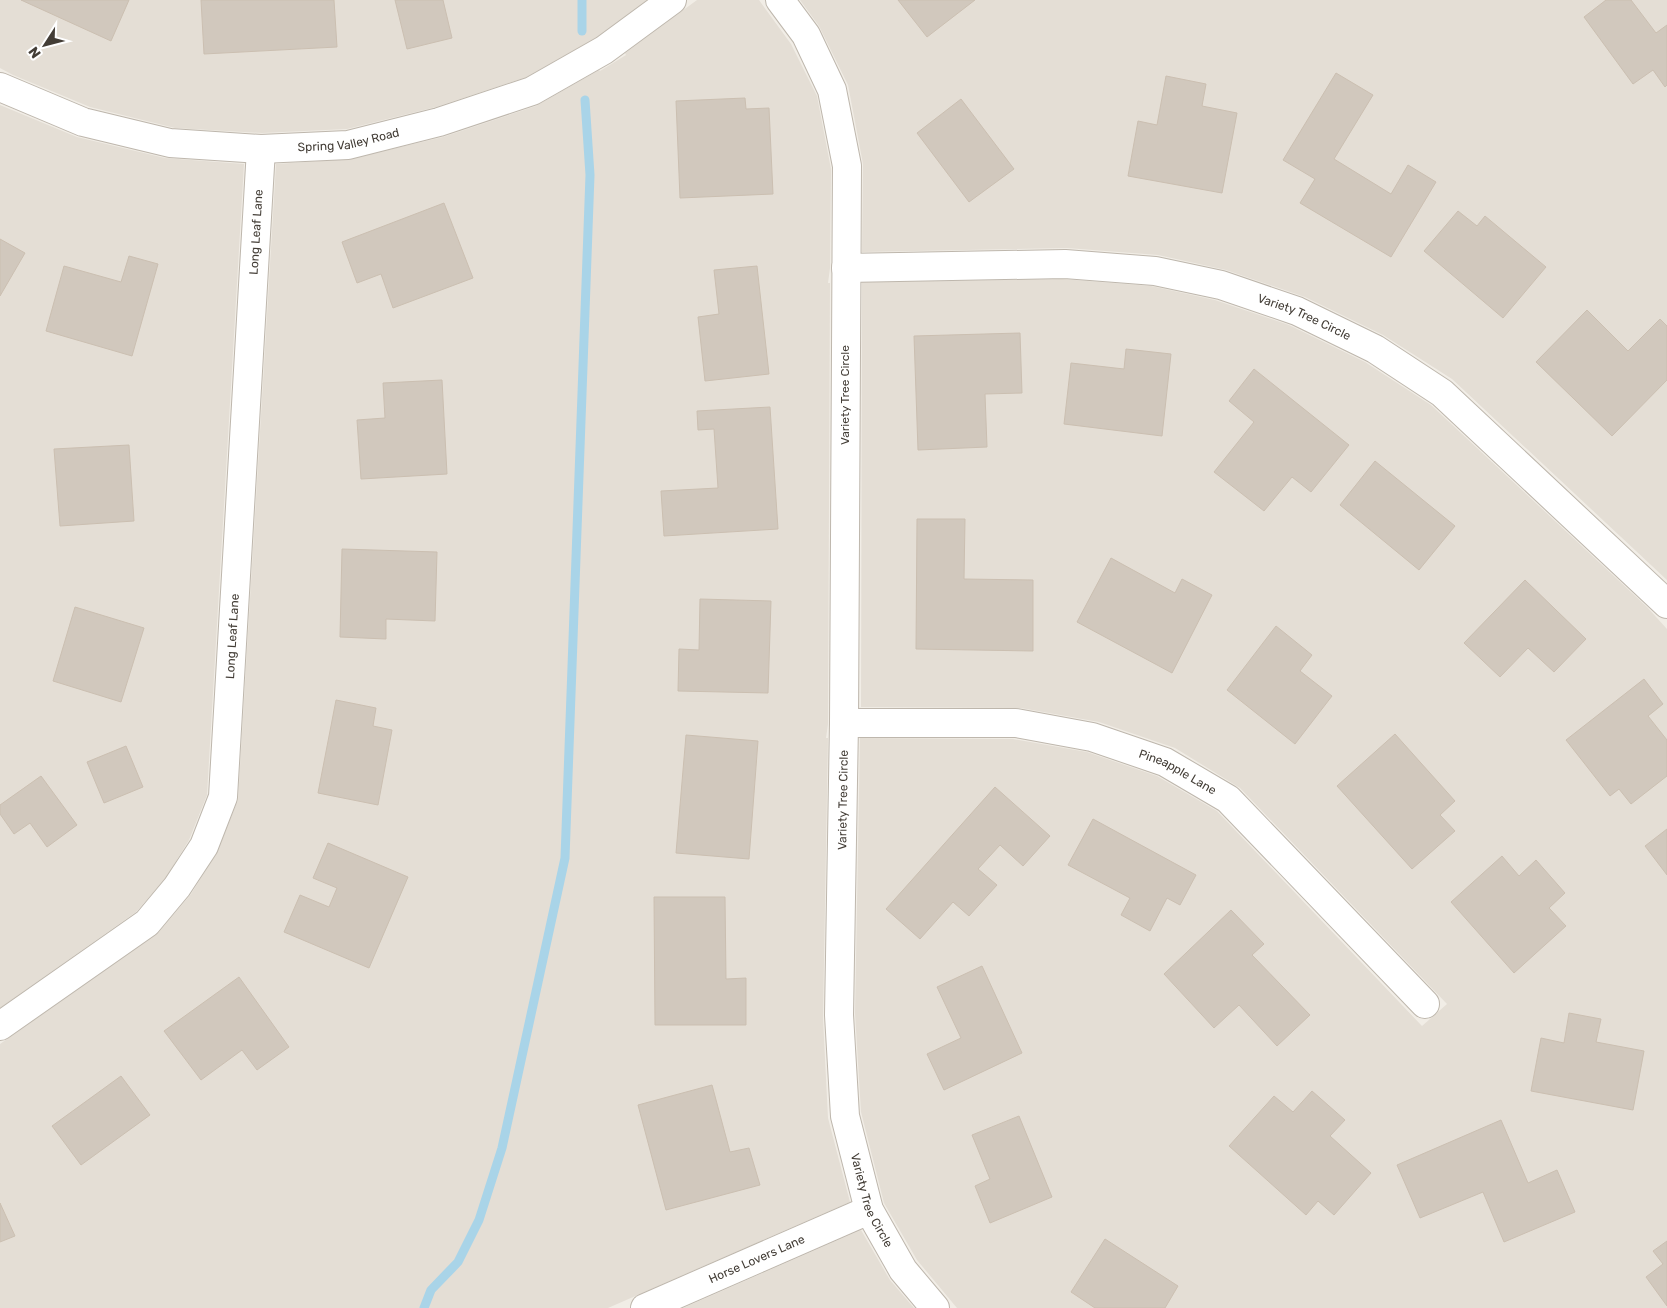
<svg xmlns="http://www.w3.org/2000/svg" width="1667" height="1308" font-family="Rubik,sans-serif">
<style>
.residential{fill:#e4ded5}
.lines{fill:none;stroke-linecap:round;stroke-linejoin:round}
.stream{stroke:#a9d4e8;stroke-width:9}
.building{fill:#d1c8bd;stroke:#cbbfb1}
.minor-casing{stroke:#beb7ad;stroke-width:30}
.minor{stroke:#fff;stroke-width:28}
.labels{text-anchor:middle;dominant-baseline:central;stroke-width:4;stroke-linejoin:round;paint-order:stroke}
.street-label{font-size:12px;fill:#433d36;stroke:#fff}
</style>
<rect width="100%" height="100%" fill="#f1ede6"/>
<g class="residential">
<path d="M0 0H647L596 38 527 77 436 107 347 129 262 133 175 128 90 107 13 75 0 68Z"/>
<path d="M697 0H759L791 44 817 96 831 169 830 268 828 283H830L828 724 826 738H828L823 1018 828 1118 850 1202 608 1308H0V1044L159 932 191 894 217 852 238 800 276 164 350 159 443 137 536 106 599 70 600 71 626 55 625 53Z"/>
<path d="M800 0H1667V580L1452 379 1383 335 1305 297 1226 270 1158 255 1067 248 862 252 863 164 848 85 819 26Z"/>
<path d="M0 105 77 137 165 158 244 164 207 795 189 840 165 879 136 912 0 1008Z"/>
<path d="M1062 279 1151 286 1215 300 1289 325 1365 362 1431 405 1647 607 1667 629V1308H957L917 1260 884 1203 861 1112 855 1013 860 738 1013 739 1087 752 1157 776 1217 811 1422 1026 1447 1004 1240 788 1175 748 1099 722 1021 708 861 707 862 282Z"/>
<path d="M861 1230 890 1280 914 1308H683Z"/>
</g>
<g class="lines">
<g class="stream">
<path d="M582 0V31"/>
<path d="M424 1308 431 1290 458 1262 479 1220 502 1148 565 858 590 175 585 100"/>
</g>
</g>
<g class="building">
<path d="M21 0H129L111 41Z"/>
<path d="M201 0H334L337 47 204 54Z"/>
<path d="M395 0H443L452 38 407 49Z"/>
<path d="M898 0H975L927 37Z"/>
<path d="M1606 0H1631L1656 33 1667 25V85L1665 87 1653 70 1633 84 1584 17Z"/>
<path d="M1336 73 1373 95 1334 159 1391 194 1408 165 1436 182 1391 257 1300 203 1315 179 1283 160Z"/>
<path d="M1166 76 1206 84 1202 106 1237 113 1222 193 1128 176 1138 121 1157 125Z"/>
<path d="M745 98 746 109 769 108 773 194 680 198 676 101Z"/>
<path d="M961 99 1014 169 969 202 917 133Z"/>
<path d="M444 203 473 278 393 308 381 274 357 283 342 242Z"/>
<path d="M1458 211 1477 226 1485 216 1546 267 1503 318 1424 251Z"/>
<path d="M0 239 25 253 0 296Z"/>
<path d="M129 256 158 264 132 356 46 331 64 266 121 282Z"/>
<path d="M757 266 769 374 705 381 698 317 719 314 714 270Z"/>
<path d="M1587 310 1628 351 1660 319 1667 326V380L1612 436 1536 362Z"/>
<path d="M1020 333 1022 393 985 394 987 447 918 450 914 336Z"/>
<path d="M1126 349 1171 354 1162 436 1064 424 1071 363 1124 369Z"/>
<path d="M1254 369 1349 445 1311 492 1292 477 1264 511 1214 472 1254 422 1229 401Z"/>
<path d="M442 380 447 474 361 479 357 420 385 418 383 383Z"/>
<path d="M770 407 778 529 664 536 661 491 718 488 714 429 698 430 697 411Z"/>
<path d="M129 445 134 521 60 526 54 449Z"/>
<path d="M1375 461 1455 526 1419 570 1340 505Z"/>
<path d="M917 519H965L964 579 1033 580V651L916 649Z"/>
<path d="M342 549 437 552 435 621 386 619V639L340 637Z"/>
<path d="M1111 558 1175 593 1182 579 1212 595 1172 673 1077 622Z"/>
<path d="M1525 580 1586 639 1554 672 1528 648 1500 677 1464 643Z"/>
<path d="M700 599 771 601 768 693 678 691 679 649 699 650Z"/>
<path d="M75 607 144 628 121 702 53 681Z"/>
<path d="M1276 626 1312 655 1300 671 1332 696 1295 744 1227 690Z"/>
<path d="M1644 679 1663 704 1648 716 1667 740V776L1631 804 1619 789 1610 796 1566 740Z"/>
<path d="M336 700 376 708 373 726 392 730 378 805 318 793Z"/>
<path d="M1395 734 1455 801 1440 815 1455 831 1412 869 1337 786Z"/>
<path d="M686 735 758 741 749 859 676 853Z"/>
<path d="M126 746 143 787 104 803 87 762Z"/>
<path d="M41 776 77 825 47 847 30 823 14 834 0 814V805Z"/>
<path d="M995 787 1050 836 1023 866 1000 845 978 869 997 885 969 916 953 902 920 939 886 909Z"/>
<path d="M1093 819 1196 875 1180 905 1167 898 1150 931 1121 915 1130 898 1068 865Z"/>
<path d="M1667 829V875L1645 846Z"/>
<path d="M328 843 408 877 369 968 284 932 300 895 329 907 337 888 313 878Z"/>
<path d="M1502 856 1519 876 1536 860 1565 893 1549 908 1566 926 1514 973 1451 902Z"/>
<path d="M654 897H725L726 979 746 978V1025H655Z"/>
<path d="M1231 910 1264 944 1252 955 1310 1015 1277 1046 1239 1005 1214 1028 1164 974Z"/>
<path d="M982 966 1022 1053 944 1090 927 1054 961 1038 937 987Z"/>
<path d="M239 977 289 1047 257 1070 242 1050 201 1080 164 1031Z"/>
<path d="M1569 1013 1601 1019 1596 1042 1644 1051 1633 1110 1531 1091 1541 1038 1564 1043Z"/>
<path d="M121 1076 150 1115 81 1165 52 1126Z"/>
<path d="M712 1085 730 1152 749 1148 760 1185 666 1210 638 1105Z"/>
<path d="M1312 1091 1345 1120 1330 1136 1371 1173 1334 1215 1318 1201 1306 1215 1229 1146 1274 1096 1293 1112Z"/>
<path d="M1019 1116 1052 1197 990 1223 975 1186 990 1179 972 1135Z"/>
<path d="M1501 1120 1528 1183 1557 1170 1575 1212 1504 1242 1483 1192 1420 1218 1397 1165Z"/>
<path d="M0 1203 15 1236 0 1242Z"/>
<path d="M1105 1239 1178 1286 1165 1308H1095L1071 1292Z"/>
<path d="M1667 1241V1306L1646 1277 1663 1264 1653 1251Z"/>
</g>
<g class="lines">
<defs>
<g id="minor">
<path id="s1" d="M780 0 806 35 832 90 847 166 844 723 839 1015 845 1116 869 1210 903 1270 935 1308"/>
<path id="s2" d="M0 87 83 122 170 143 261 149 348 145 439 122 532 91 604 50 672 0"/>
<path id="s3" d="M846 268 1065 264 1155 271 1221 285 1297 311 1375 349 1442 393 1667 604"/>
<path id="s4" d="M844 723H1016L1092 737 1165 762 1228 799 1425 1004"/>
<path id="s5" d="M0 1026 147 923 177 887 204 846 223 797 261 149"/>
<path id="s6" d="M645 1308 869 1210"/>
</g>
</defs>
<use href="#minor" class="minor-casing"/>
<use href="#minor" class="minor"/>
</g>
<g class="labels">
<g class="street-label">
<text stroke="none"><textPath href="#s2" startOffset="359">Spring Valley Road</textPath></text>
<text stroke="none"><textPath href="#s5" startOffset="894">Long Leaf Lane</textPath></text>
<text stroke="none"><textPath href="#s3" startOffset="466">Variety Tree Circle</textPath></text>
<text transform="translate(845 395) rotate(-90)">Variety Tree Circle</text>
<text stroke="none"><textPath href="#s5" startOffset="489">Long Leaf Lane</textPath></text>
<text stroke="none"><textPath href="#s4" startOffset="342">Pineapple Lane</textPath></text>
<text transform="translate(843 800) rotate(-89)">Variety Tree Circle</text>
<text stroke="none"><textPath href="#s1" startOffset="1221">Variety Tree Circle</textPath></text>
<text stroke="none"><textPath href="#s6" startOffset="122">Horse Lovers Lane</textPath></text>
</g>
</g>
<g transform="translate(45 45) rotate(234)" stroke="#ffffff" stroke-width="4" paint-order="stroke">
<path d="M0-4L9 19L0 12L-9 19Z" fill="#433d36"/>
<text y="-8" font-size="14" font-weight="bold" text-anchor="middle" fill="#433d36">N</text>
</g>
</svg>
